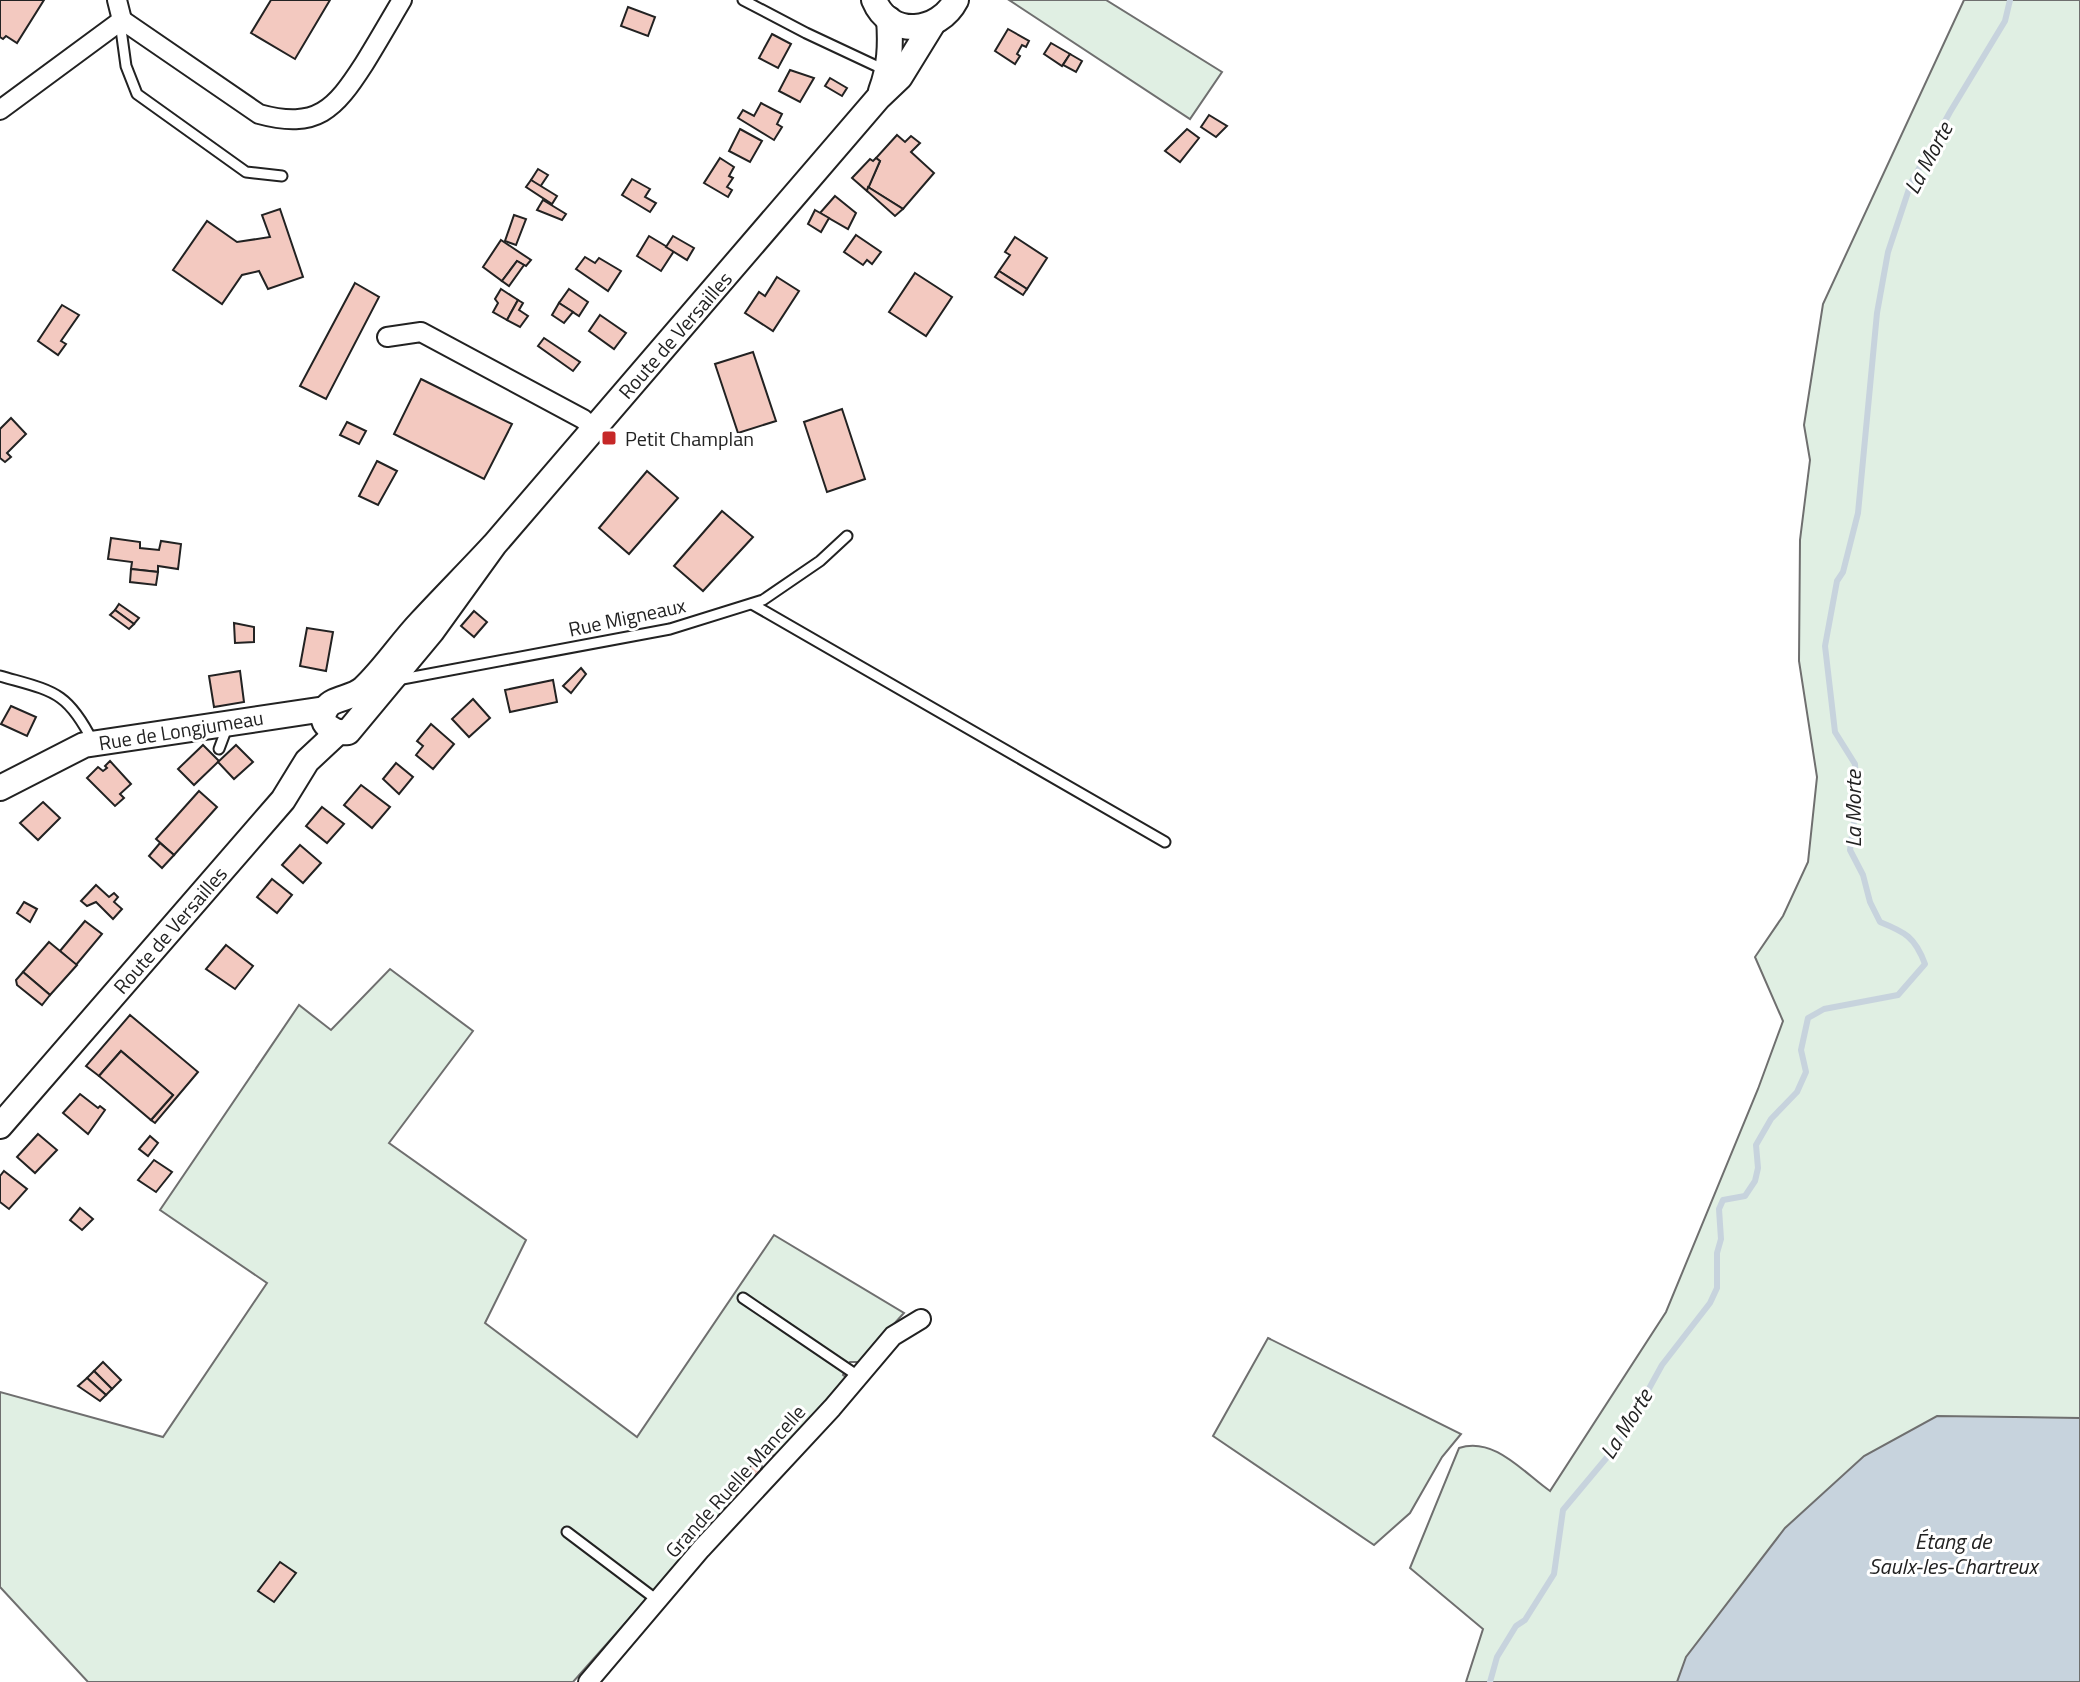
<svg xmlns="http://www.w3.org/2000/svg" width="2080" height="1682" font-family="'Titillium Web',sans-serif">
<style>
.green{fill:#e0efe3;stroke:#6f6f6f;stroke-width:2}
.water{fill:#c7d3dd;stroke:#6f6f6f;stroke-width:2}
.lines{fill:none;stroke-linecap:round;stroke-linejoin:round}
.stream{stroke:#c7d3dd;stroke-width:6}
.building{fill:#f3c9c0;stroke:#222;stroke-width:2}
.lane-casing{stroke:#222;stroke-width:13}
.street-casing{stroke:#222;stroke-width:22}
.secondary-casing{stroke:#222;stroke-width:28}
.lane{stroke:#fff;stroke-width:9}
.street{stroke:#fff;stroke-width:18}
.secondary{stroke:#fff;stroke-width:24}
.poi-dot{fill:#c62828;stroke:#fff;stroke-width:3}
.labels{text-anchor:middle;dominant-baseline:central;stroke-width:6;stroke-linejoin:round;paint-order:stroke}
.street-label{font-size:20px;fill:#222;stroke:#fff}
.poi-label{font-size:20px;fill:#222;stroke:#fff;text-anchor:start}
.water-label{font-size:22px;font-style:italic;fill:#222;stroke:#fff}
</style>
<rect width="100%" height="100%" fill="#fff"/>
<g class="green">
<path d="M1009 0H1106L1222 72 1190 119Z"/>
<path d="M1964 0H2080V1682H1466L1483 1629 1410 1568 1459 1448C1494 1436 1524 1473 1550 1491L1666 1312 1758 1089 1783 1021 1755 957 1783 916 1808 862 1817 777 1799 661 1800 540 1810 460 1804 425 1823 304Z"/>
<path d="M390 969 473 1031 389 1143 526 1240 485 1323 637 1437 774 1235 904 1313 859 1362H850L843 1375 847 1378 775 1456 765 1453 761 1457 762 1469 573 1682H88L0 1587V1392L163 1437 267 1283 160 1210 299 1005 331 1030Z"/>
<path d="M1268 1338 1461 1434 1442 1457 1410 1513 1374 1545 1213 1436Z"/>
</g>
<path class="water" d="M1937 1416 2080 1418V1682H1677L1686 1657 1785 1528 1864 1456Z"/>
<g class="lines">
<path class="stream" d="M1490 1682 1497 1657 1516 1626 1525 1620 1554 1574 1563 1510 1619 1443 1662 1365 1710 1303 1717 1288V1253L1721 1239 1719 1209 1723 1200 1745 1196 1755 1181 1758 1168 1756 1145 1771 1119 1797 1092 1806 1072 1801 1050 1808 1018 1824 1009 1898 995 1925 964C1915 937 1905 932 1880 922L1870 902 1863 875 1850 850 1857 800 1855 764 1835 732 1825 646 1837 581 1843 572 1858 513 1877 313 1888 252 1911 183 1950 112 2005 21 2010 0"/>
</g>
<g class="building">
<path d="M0 0H44L17 43 6 36 3 39 0 37Z"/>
<path d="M271 0H330L295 59 251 33Z"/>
<path d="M628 7 655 17 648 36 621 26Z"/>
<path d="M1008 29 1029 41 1026 47 1022 45 1017 54 1020 56 1015 64 995 51Z"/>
<path d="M772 34 791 44 778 68 759 58Z"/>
<path d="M1051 43 1070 54 1062 66 1044 54Z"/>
<path d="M1070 54 1082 61 1076 72 1063 65Z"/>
<path d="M790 70 814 78 800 102 779 91Z"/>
<path d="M830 78 847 88 842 96 825 86Z"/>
<path d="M761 103 782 114 777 124 782 127 774 140 738 118 743 110 754 116Z"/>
<path d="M1209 115 1227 126 1216 137 1201 127Z"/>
<path d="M740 129 762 141 750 162 729 151Z"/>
<path d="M1187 129 1199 138 1180 162 1165 151Z"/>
<path d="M897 135 905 142 911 136 920 143 911 152 934 173 903 209 868 187 880 161 876 158Z"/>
<path d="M720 158 734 167 729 176 733 178 727 187 732 190 728 197 704 183Z"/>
<path d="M876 158 880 161 867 191 852 178 870 159 873 161Z"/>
<path d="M538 169 548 175 540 187 531 180Z"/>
<path d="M632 179 650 189 645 197 656 203 650 212 622 195Z"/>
<path d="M531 180 557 196 552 204 526 187Z"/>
<path d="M868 187 903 209 895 216 867 191Z"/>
<path d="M835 196 856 213 848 229 820 213Z"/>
<path d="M543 200 566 214 562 220 537 210Z"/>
<path d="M280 209 303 277 268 289 259 271 242 275 222 304 173 270 207 221 237 242 270 237 262 215Z"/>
<path d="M815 210 829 218 821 232 808 224Z"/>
<path d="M514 215 526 219 516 245 505 241Z"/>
<path d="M856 235 881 252 872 264 867 260 863 265 844 252Z"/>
<path d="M649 236 674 251 661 271 637 256Z"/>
<path d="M673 236 694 248 687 260 666 247Z"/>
<path d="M1015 237 1047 258 1027 289 999 271 1010 255 1005 252Z"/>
<path d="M501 240 531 260 526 266 517 261 502 281 483 267Z"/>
<path d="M585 257 595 263 599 258 621 271 608 291 576 269Z"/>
<path d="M517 261 524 265 509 286 502 281Z"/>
<path d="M999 271 1027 289 1023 295 995 277Z"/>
<path d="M915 273 952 297 926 336 889 312Z"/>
<path d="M777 277 799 291 773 331 745 313 759 292 765 296Z"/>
<path d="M355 283 379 297 326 399 300 386Z"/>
<path d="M501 289 518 300 507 320 493 312 498 303 495 299Z"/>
<path d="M569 289 588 302 579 316 559 303Z"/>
<path d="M518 300 523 303 519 310 528 316 520 327 507 320Z"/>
<path d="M559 303 573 312 564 323 552 315Z"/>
<path d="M62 305 79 315 61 341 66 344 58 355 38 341Z"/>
<path d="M600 315 626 333 614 349 589 331Z"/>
<path d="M544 338 580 362 573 371 538 346Z"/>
<path d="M753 352 776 421 738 433 715 364Z"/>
<path d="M421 379 512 424 484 479 394 434Z"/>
<path d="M842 409 865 479 827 492 804 422Z"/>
<path d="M11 418 26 434 7 453 11 457 5 462 0 458V429Z"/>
<path d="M347 422 366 431 359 444 340 435Z"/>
<path d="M377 461 397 471 378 505 359 496Z"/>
<path d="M647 471 678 498 629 554 599 528Z"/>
<path d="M722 511 753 537 703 591 674 566Z"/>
<path d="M111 538 140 542V548L159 550 161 541 181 544 178 569 158 566V572L131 569 132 562 108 559Z"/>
<path d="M131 569 158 572 156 585 130 582Z"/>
<path d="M119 604 139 618 134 624 115 610Z"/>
<path d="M115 610 134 624 129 629 110 615Z"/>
<path d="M474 611 487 622 474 637 461 626Z"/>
<path d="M234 623 254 627V642L235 643Z"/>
<path d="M307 628 333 632 326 671 300 666Z"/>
<path d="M581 668 586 674 571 693 563 686Z"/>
<path d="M240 671 244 702 214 707 209 676Z"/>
<path d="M553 680 557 702 510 712 505 690Z"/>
<path d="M473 699 490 718 469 737 452 719Z"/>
<path d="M11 706 36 717 27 736 1 724Z"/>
<path d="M431 724 454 744 433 769 416 755 423 746 417 741Z"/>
<path d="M203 745 219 761 194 785 178 769Z"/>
<path d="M236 745 253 762 234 779 218 762Z"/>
<path d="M110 761 131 784 120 794 124 798 115 806 87 778 98 767 103 771 107 768 105 766Z"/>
<path d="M396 763 413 777 399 794 383 779Z"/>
<path d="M361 785 390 807 372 828 344 805Z"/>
<path d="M199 791 217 807 174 855 156 839Z"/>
<path d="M43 802 60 818 38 840 20 823Z"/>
<path d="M322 807 344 824 327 843 306 826Z"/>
<path d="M160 843 174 855 162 868 149 856Z"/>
<path d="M300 845 321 863 303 883 282 865Z"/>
<path d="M272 879 292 895 277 913 257 897Z"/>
<path d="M96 885 109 897 114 893 118 897 114 902 122 909 113 919 96 902 87 906 81 901Z"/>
<path d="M24 902 37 909 30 922 17 913Z"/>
<path d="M85 921 102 934 76 965 60 951Z"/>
<path d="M49 942 77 965 50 995 23 972Z"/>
<path d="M226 945 253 966 235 989 206 969Z"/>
<path d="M23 972 50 995 42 1005 17 985 16 980Z"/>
<path d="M130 1015 198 1072 155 1123 151 1120 173 1095 121 1051 99 1076 86 1066Z"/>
<path d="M121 1051 173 1095 151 1120 99 1076Z"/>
<path d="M80 1094 98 1108 100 1106 105 1110 88 1134 63 1113Z"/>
<path d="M38 1134 57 1150 35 1173 17 1157Z"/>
<path d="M150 1136 158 1143 148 1156 139 1149Z"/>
<path d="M154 1160 172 1172 156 1192 138 1180Z"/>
<path d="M4 1171 27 1189 9 1209 0 1202V1176Z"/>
<path d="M80 1208 93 1219 82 1230 70 1220Z"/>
<path d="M103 1362 121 1380 112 1389 94 1371Z"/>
<path d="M94 1371 112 1389 106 1395 87 1378Z"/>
<path d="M87 1378 106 1395 100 1401 78 1386Z"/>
<path d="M753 1463 762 1469 745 1488 738 1484Z"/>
<path d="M280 1562 296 1573 274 1602 258 1591Z"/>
</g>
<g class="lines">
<defs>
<g id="lane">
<path d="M743 0 806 33 887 71"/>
<path d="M120 22 126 66 137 94 246 172 282 176"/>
<path d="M752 604 1165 842"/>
<path d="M0 676C52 691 67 690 93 742"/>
<path d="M397 680 670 629 763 600 820 561 847 536"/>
<path d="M219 749 225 733 224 726"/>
<path d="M743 1298 858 1376"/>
<path d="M567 1532 657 1600"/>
</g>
<g id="street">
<path d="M117 0 122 20"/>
<path d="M122 20 259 114C317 130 335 109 364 64 377 43 389 22 402 0"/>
<path d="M0 110 122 20"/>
<path d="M387 337 421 332 583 419 594 429"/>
<path d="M588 1682 701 1549 832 1408 893 1336 921 1319"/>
</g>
<g id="secondary">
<path d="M874 0C890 39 939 33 956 0"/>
<path d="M881 91C890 67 891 45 889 19"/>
<path d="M494 545C470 571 445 596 421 622 401 643 385 668 364 688 354 698 333 698 327 707 316 723 333 734 348 732L432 631 494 545 879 97 900 77 932 25"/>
<path d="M0 788 84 745 325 709"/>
<path d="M0 1126 283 800 307 761 337 733"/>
</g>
</defs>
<use href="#lane" class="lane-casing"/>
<use href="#street" class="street-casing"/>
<use href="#secondary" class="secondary-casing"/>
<use href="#lane" class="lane"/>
<use href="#street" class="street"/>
<use href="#secondary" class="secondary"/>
</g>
<rect class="poi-dot" x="601" y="430" width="16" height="16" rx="4"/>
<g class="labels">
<g class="street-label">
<text transform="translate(675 335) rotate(-49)">Route de Versailles</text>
<text transform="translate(627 617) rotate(-12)">Rue Migneaux</text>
<text transform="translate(181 730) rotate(-9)">Rue de Longjumeau</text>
<text transform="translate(170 930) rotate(-49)">Route de Versailles</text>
<text transform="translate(735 1481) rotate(-48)">Grande Ruelle Mancelle</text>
</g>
<g class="poi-label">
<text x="625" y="438">Petit Champlan</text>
</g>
<g class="water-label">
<text transform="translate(1928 158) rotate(-62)">La Morte</text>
<text transform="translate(1853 809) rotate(-90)">La Morte</text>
<text transform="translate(1626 1424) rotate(-58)">La Morte</text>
<text x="1953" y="1541">Étang de<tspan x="1953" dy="25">Saulx-les-Chartreux</tspan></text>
</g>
</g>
</svg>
